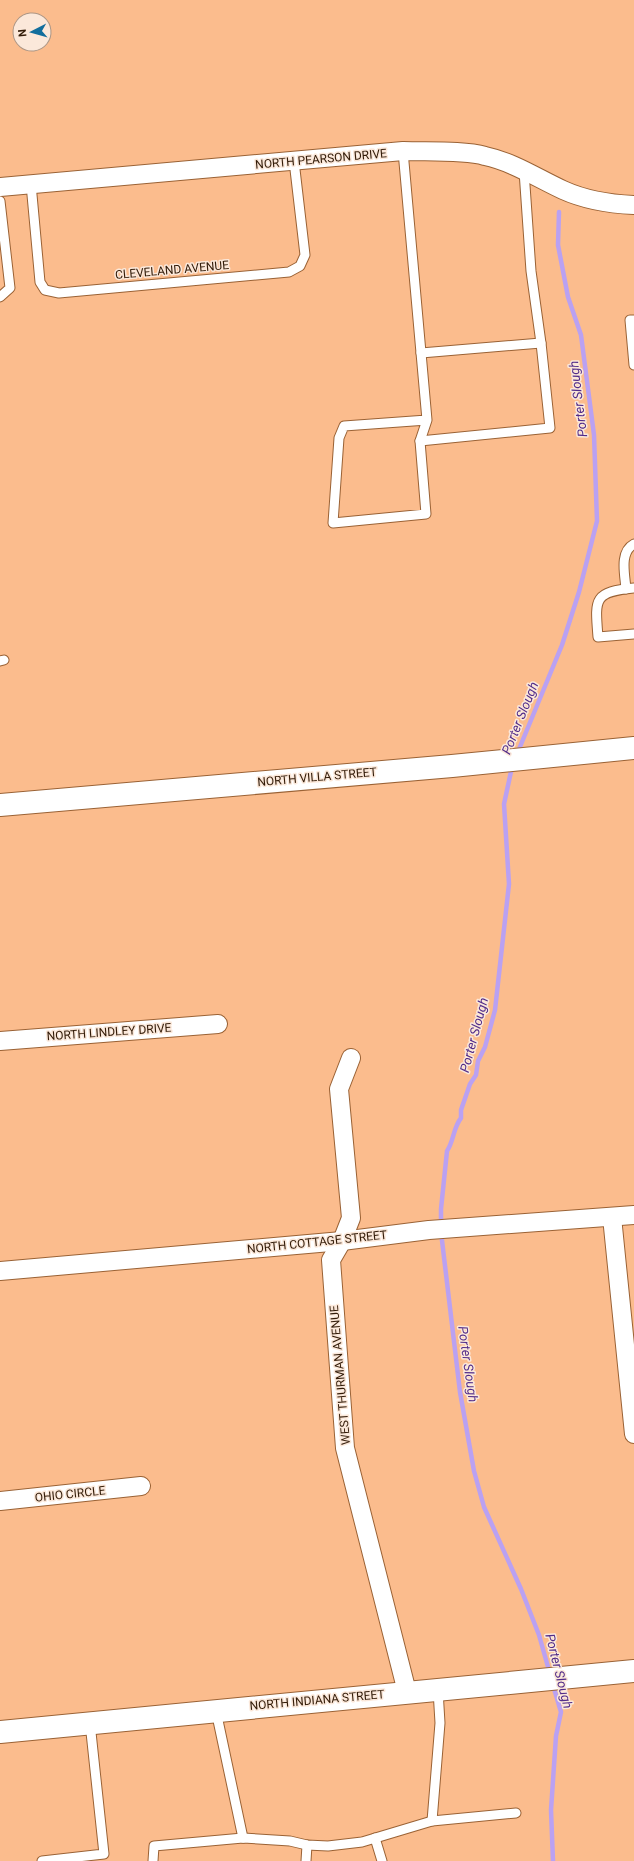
<svg xmlns="http://www.w3.org/2000/svg" width="634" height="1861" font-family="Roboto,sans-serif">
<style>
.lines{fill:none;stroke-linecap:round;stroke-linejoin:round}
.stream{stroke:#baa1f2;stroke-width:4.5}
.service-casing{stroke:#9a6235;stroke-width:11}
.minor-casing{stroke:#9a6235;stroke-width:20}
.tertiary-casing{stroke:#9a6235;stroke-width:24}
.secondary-casing{stroke:#9a6235;stroke-width:24}
.service{stroke:#fff;stroke-width:9}
.minor{stroke:#fff;stroke-width:18}
.tertiary{stroke:#fff;stroke-width:22}
.secondary{stroke:#fff;stroke-width:22}
.labels{text-anchor:middle;dominant-baseline:central;stroke-width:3;stroke-linejoin:round;paint-order:stroke}
.street-label{font-size:12px;fill:#321b08;stroke:#fbe8da}
.water-label{font-size:13px;font-style:italic;fill:#522c89;stroke:#fbe8da}
</style>
<rect width="100%" height="100%" fill="#fbbc8d"/>
<g class="lines">
<g class="stream">
<path d="M517 754 562 645 579 592 597 521 594 435 581 335 568 297 558 245 559 212"/>
<path d="M441 1224V1209L447 1151C454 1141 453 1128 461 1118V1110L470 1084 476 1075 478 1061 485 1047 495 1010 509 884 504 804 512 767"/>
<path d="M441 1232 460 1392 474 1471 484 1507 521 1589 539 1635 550 1674"/>
<path d="M553 1685 561 1712 556 1736 551 1810 553 1861"/>
</g>
<defs>
<g id="service">
<path d="M403 151 427 420 420 441 426 514 333 523 339 438 344 426 427 420"/>
<path d="M31 184 40 282 45 290 59 293 289 272 300 266 305 255 294 161"/>
<path d="M0 201 10 288 0 297"/>
<path d="M634 320H630L634 365"/>
<path d="M421 353 541 343"/>
<path d="M420 441 550 428 541 343 531 271 524 171"/>
<path d="M634 588C593 592 595 599 598 637L634 634"/>
<path d="M626 589C625 575 619 552 634 544"/>
<path d="M0 661 4 660"/>
<path d="M216 1711 243 1838"/>
<path d="M432 1821 440 1723 438 1690"/>
<path d="M375 1838 382 1861"/>
<path d="M42 1861 104 1854 90 1723"/>
<path d="M153 1861 154 1846 243 1838 290 1841 307 1845 328 1846 362 1842 432 1821 516 1813"/>
<path d="M306 1861 307 1845"/>
</g>
<g id="minor">
<path d="M0 187 403 151C427 152 463 150 485 156 513 162 537 178 563 190 585 200 610 204 634 205"/>
<path d="M0 1041 218 1024"/>
<path d="M351 1058 339 1089 351 1218 342 1241 331 1260 345 1448 407 1692"/>
<path d="M612 1217 634 1434"/>
<path d="M0 1271 342 1241 429 1230 634 1215"/>
<path d="M0 1501 141 1486"/>
</g>
<path id="tertiary" d="M0 805 452 766 634 748"/>
<path id="secondary" d="M0 1732 634 1671"/>
</defs>
<use href="#service" class="service-casing"/>
<use href="#minor" class="minor-casing"/>
<use href="#tertiary" class="tertiary-casing"/>
<use href="#secondary" class="secondary-casing"/>
<use href="#service" class="service"/>
<use href="#minor" class="minor"/>
<use href="#tertiary" class="tertiary"/>
<use href="#secondary" class="secondary"/>
</g>
<g class="labels">
<g class="street-label">
<text transform="translate(321 159) rotate(-5)">NORTH PEARSON DRIVE</text>
<text transform="translate(172 270) rotate(-5)">CLEVELAND AVENUE</text>
<text transform="translate(317 777) rotate(-5)">NORTH VILLA STREET</text>
<text transform="translate(109 1032) rotate(-4)">NORTH LINDLEY DRIVE</text>
<text transform="translate(317 1242) rotate(-6)">NORTH COTTAGE STREET</text>
<text transform="translate(340 1375) rotate(-95)">WEST THURMAN AVENUE</text>
<text transform="translate(70 1494) rotate(-6)">OHIO CIRCLE</text>
<text transform="translate(317 1700) rotate(-5)">NORTH INDIANA STREET</text>
</g>
<g class="water-label">
<text transform="translate(578 399) rotate(-97)">Porter Slough</text>
<text transform="translate(520 718) rotate(-68)">Porter Slough</text>
<text transform="translate(474 1035) rotate(-75)">Porter Slough</text>
<text transform="translate(468 1364) rotate(82)">Porter Slough</text>
<text transform="translate(559 1671) rotate(76)">Porter Slough</text>
</g>
</g>
<g transform="translate(32 32) rotate(264)"><circle r="19" fill="#fbe8da" stroke="#ab9686"/>
<path d="M0-3L7 15L0 10L-7 15Z" fill="#126e9d"/>
<text y="-6" font-size="11" font-weight="bold" text-anchor="middle" fill="#321b08">N</text>
</g>
</svg>
